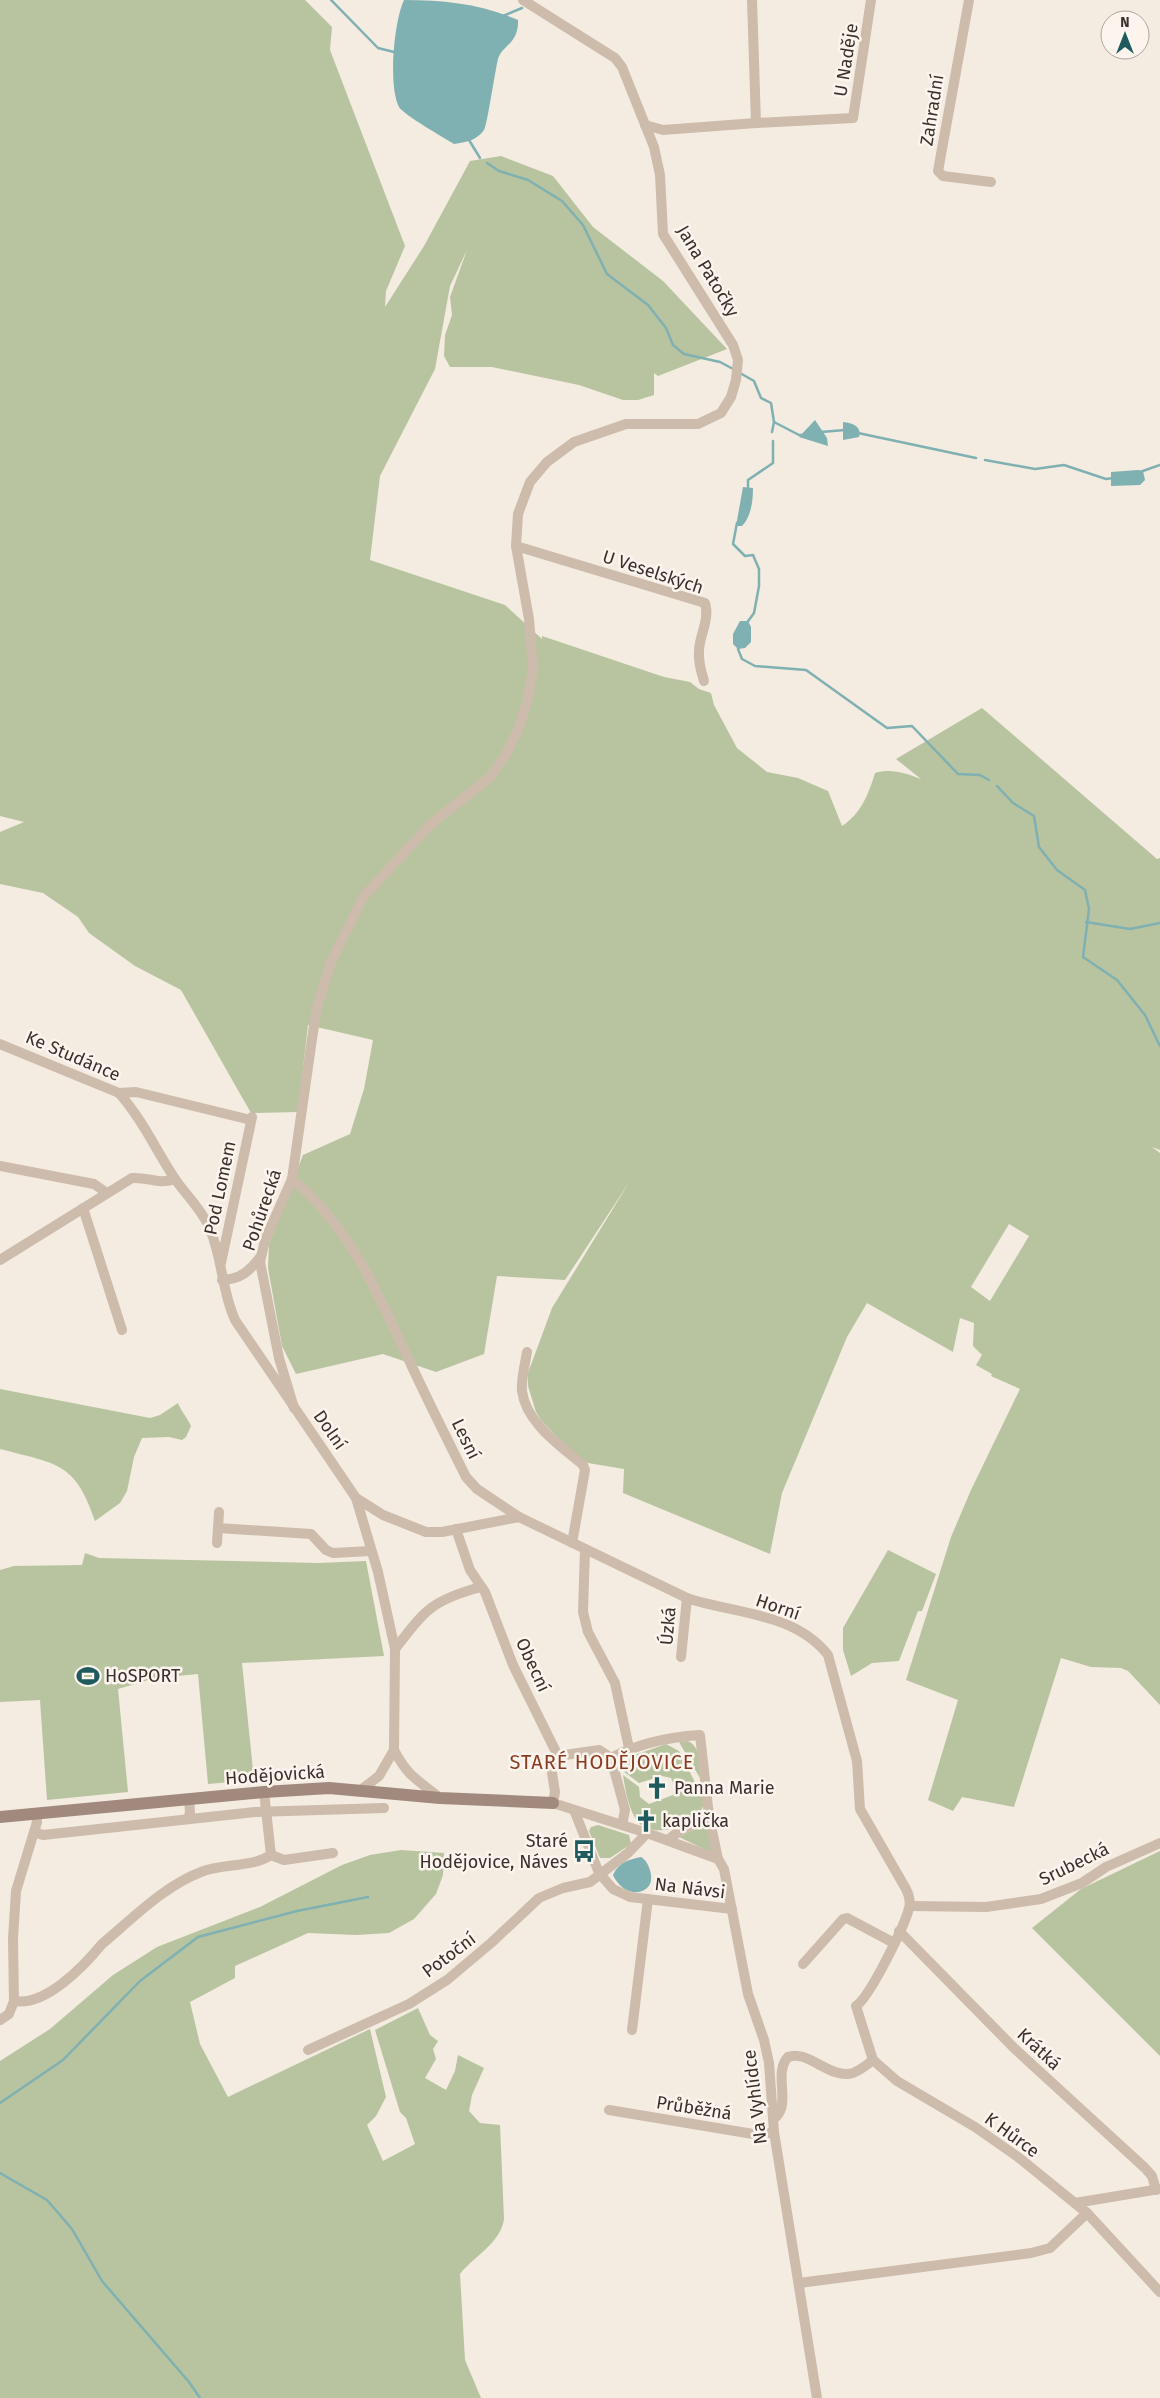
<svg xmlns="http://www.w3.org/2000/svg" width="1160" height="2398" font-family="'Fira Sans',sans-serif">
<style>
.green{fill:#b8c4a0;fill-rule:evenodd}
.water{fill:#7fb0b2}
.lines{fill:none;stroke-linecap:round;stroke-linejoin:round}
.stream{stroke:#7fb0b2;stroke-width:2.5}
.street{stroke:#cdbbac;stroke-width:10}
.secondary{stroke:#a18a7d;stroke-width:12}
.labels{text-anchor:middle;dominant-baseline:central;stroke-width:5;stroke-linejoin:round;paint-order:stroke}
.street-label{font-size:18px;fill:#3b302b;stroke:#fbf5ee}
.poi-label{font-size:18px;fill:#3b302b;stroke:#fbf5ee;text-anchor:start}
.quarter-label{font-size:20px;letter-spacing:1px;fill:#8c3b22;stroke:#fbf5ee}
</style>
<rect width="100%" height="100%" fill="#f4ebe1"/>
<g class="green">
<path d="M0 0H305L332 27 330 50 405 246 386 291 385 307 424 246 470 161 501 156 553 176 593 227 663 281 727 349 658 376 654 373V395L638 400H623L579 385 492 367H450L444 356 445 335 452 315 450 297 467 250 450 286 435 369 380 476 370 560 505 605 542 639V636L664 677 690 682 699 689 711 693 714 705 737 748 767 772 798 778 828 791 842 826C861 814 869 793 875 773 892 768 905 773 921 779L896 759 982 708 1157 859 1160 858V1150L1152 1147 1160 1153V1705L1128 1671 1121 1668 1091 1667 1061 1658 1014 1807 962 1797 953 1811 928 1800 958 1700 906 1680 951 1537 971 1490 1020 1389 991 1376 992 1374 976 1365 982 1355 973 1346 974 1323 960 1318 953 1352 867 1303 847 1337 782 1493 770 1554 623 1493 624 1469 588 1463 567 1448 541 1420 536 1412 528 1386V1373L552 1308 630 1181 565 1280 497 1276 484 1354 436 1372 383 1354 296 1374 282 1346 268 1268 269 1244 303 1155 350 1134 364 1089 373 1040 308 1025 298 1112 251 1113 181 990 135 966 89 933 78 917 43 893 0 884V832L24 822 0 816ZM1009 1224 1029 1236 990 1301 971 1287Z"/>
<path d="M0 1389 150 1418 160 1415 178 1403C181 1411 187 1417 191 1426L186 1437 182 1440 169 1437 142 1438 134 1457 127 1491 120 1503 95 1521C75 1461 56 1464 0 1449Z"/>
<path d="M888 1550 936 1574 922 1611H918L899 1661 872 1663 851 1676 843 1650V1628Z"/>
<path d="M85 1553 99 1558 318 1563 366 1561 384 1656 242 1663 254 1780 208 1784 198 1674 155 1678 118 1689 128 1792 47 1800 40 1700 0 1702V1570L14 1566 82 1565Z"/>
<path d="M688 1741C702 1748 699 1765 700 1778L679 1742Z"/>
<path d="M666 1744 679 1751 704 1800C704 1825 655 1840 639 1823 629 1812 625 1789 623 1775L639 1787 640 1797 649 1804 673 1795 674 1785 671 1778 662 1776 639 1783 623 1771 629 1757Z"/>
<path d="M598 1825 629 1835 631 1844 610 1858H600L589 1831 591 1827Z"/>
<path d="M703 1825H706L713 1850 710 1852 679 1837Z"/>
<path d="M401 1850 444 1853 443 1875 436 1894 414 1919 389 1933 356 1935 308 1933 235 1966V1978L190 2002 200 2044 228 2097 370 2029 386 2097 376 2116 367 2125 383 2161 415 2144 406 2118 400 2112 375 2030 418 2008 430 2035 438 2041 433 2049 436 2059 425 2078 446 2090 455 2071 458 2055 484 2068 472 2095 469 2111 480 2123 500 2125 504 2219C501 2243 473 2257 460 2274L465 2360 481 2398H0V2061L50 2029 113 1975 157 1947 260 1907 342 1865 370 1855Z"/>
<path d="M1160 1851V2056L1032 1928 1081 1889Z"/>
</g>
<g class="water">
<path d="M404 0C445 0 481 4 518 20 519 44 502 45 498 59 495 71 487 126 484 130 476 141 466 142 454 144 443 137 404 115 399 107 388 86 394 21 404 0Z"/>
<path d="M815 420 827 438 828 446 799 437Z"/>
<path d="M843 422C852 423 862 426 859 437L843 440Z"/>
<path d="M1138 470 1143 471 1145 480 1140 485 1111 486V472Z"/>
<path d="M743 487 753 488C753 501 751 517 742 526H736Z"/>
<path d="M740 621H748L751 627V642L745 648 738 649 733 644V634Z"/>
<path d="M641 1857C649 1861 656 1881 647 1888 634 1899 618 1887 613 1875 619 1862 628 1860 641 1857Z"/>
</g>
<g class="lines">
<g class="stream">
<path d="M331 0 378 48 398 53"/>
<path d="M503 16 522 8"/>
<path d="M469 140 480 158"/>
<path d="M487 163 499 171 528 180 562 201 583 225 607 274 648 305 666 328 673 345 684 354 720 362 735 370"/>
<path d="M740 373 754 381 761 398 771 403 774 422 772 432"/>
<path d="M774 422 799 435H803"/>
<path d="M821 432 845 430"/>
<path d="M858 433 976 458"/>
<path d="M985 460 1035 469 1064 465 1106 479 1113 478"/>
<path d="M1140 472 1160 465"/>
<path d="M748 489V480L773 463V441"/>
<path d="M737 523 733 544 745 556 753 555 759 569V586L754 613 746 624"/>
<path d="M739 646 738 649 742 659 755 666 806 670 887 728 912 726 958 774 980 775 989 780"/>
<path d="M997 786 1013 803 1034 816 1039 847 1057 870 1085 890 1089 909 1083 957 1117 980 1145 1015 1160 1046"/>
<path d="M1086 922 1130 929 1160 923"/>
<path d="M0 2103 63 2060 140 1981 198 1937 297 1911 368 1897"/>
<path d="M0 2173 47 2200 72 2229 102 2281 189 2382 200 2398"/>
</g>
<g class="street">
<path d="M752 0 756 123 853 118 871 0"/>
<path d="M969 0 938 171 943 176 991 182"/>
<path d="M645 125 663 130 756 123"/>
<path d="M516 546 705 603C710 619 700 634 699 650 698 661 701 671 704 681"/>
<path d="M0 1044 119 1093C142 1119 156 1150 175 1179 186 1195 203 1211 210 1229 223 1260 221 1289 235 1320L356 1498 378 1572 395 1649 394 1750 379 1776 362 1789"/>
<path d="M119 1093 136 1092 251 1120"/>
<path d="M0 1166 94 1184 107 1193"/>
<path d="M292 1179C350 1227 376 1290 407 1356 426 1397 446 1437 466 1477L477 1489 519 1517"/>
<path d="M83 1208 122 1330"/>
<path d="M0 1260 132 1178C150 1177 157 1185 175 1179"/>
<path d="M221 1263 252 1117"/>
<path d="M222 1280C241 1279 250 1271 261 1256"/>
<path d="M527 1352C525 1364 521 1379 522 1391 526 1423 561 1446 583 1465L585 1470 572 1543"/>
<path d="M294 1408 279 1358 260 1262 265 1240 292 1179 312 1039 317 1007 331 962 364 896 431 824 489 778 505 756 518 730 527 702 533 669 529 619 516 546 518 514 530 482 547 462 574 442 626 424H698L721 413 731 397 736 380 738 360 733 345 663 234 660 175 654 147 622 67 615 58 523 0"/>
<path d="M356 1498 383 1515 426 1532H442L519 1517 687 1598C734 1614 794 1612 828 1655L857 1761 860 1809 906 1889C909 1895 911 1901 909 1908 905 1925 870 1997 856 2006L873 2060 897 2081 975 2127 1018 2157 1087 2213 1160 2292"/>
<path d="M218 1528 311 1534 326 1550 333 1553 371 1551"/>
<path d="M456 1529 470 1570 485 1592 513 1665 558 1756"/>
<path d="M217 1543 219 1512"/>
<path d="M585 1549 583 1612 588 1632 615 1683 629 1748"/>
<path d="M395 1649C425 1610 432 1600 481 1587"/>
<path d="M681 1657 687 1598"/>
<path d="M394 1750C408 1777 418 1780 440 1798"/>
<path d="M611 1758C639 1743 669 1737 700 1735L709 1816 718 1859"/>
<path d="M264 1792 271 1855"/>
<path d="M574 1810 599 1873 613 1889 630 1897 732 1909"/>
<path d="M188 1819 190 1812 189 1799"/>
<path d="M622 1825 625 1810 611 1758 599 1750 558 1756 551 1766 555 1792 553 1803 647 1833 718 1859 724 1869 748 1994 764 2040 769 2063 774 2132 817 2398"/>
<path d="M34 1832 43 1835 255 1812 384 1808"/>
<path d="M668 1840 678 1832 709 1816"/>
<path d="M910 1906 986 1907 1041 1899 1082 1883 1106 1867 1160 1843"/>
<path d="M899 1931 1015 2049 1145 2168 1152 2176 1156 2190"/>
<path d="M803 1964 843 1919 847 1918 894 1943"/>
<path d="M14 2001C45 2007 84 1966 102 1944 132 1919 164 1886 201 1872 223 1863 251 1868 271 1855L284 1860 333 1853"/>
<path d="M0 2020 9 2014 14 2001 13 1939 16 1891 37 1822 36 1814"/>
<path d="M632 2030 648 1899"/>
<path d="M308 2050 409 2004 447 1980 491 1943 539 1898 563 1888 590 1882 628 1853 647 1833"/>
<path d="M609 2110 759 2135 774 2132"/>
<path d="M776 2117C791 2102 773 2073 788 2057 808 2049 830 2080 853 2073 860 2070 867 2065 873 2060"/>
<path d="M1075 2203 1160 2189"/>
<path d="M799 2283 1031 2253 1050 2248 1087 2213"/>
</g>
<path class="secondary" d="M0 1817 264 1792 329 1788 440 1798 553 1803"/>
</g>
<defs>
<symbol id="stadium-bare" viewBox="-9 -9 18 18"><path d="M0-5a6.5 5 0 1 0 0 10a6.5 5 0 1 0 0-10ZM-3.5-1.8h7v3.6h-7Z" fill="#1f5a5e" stroke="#fbf5ee" stroke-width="2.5" paint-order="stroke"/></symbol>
<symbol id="church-bare" viewBox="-9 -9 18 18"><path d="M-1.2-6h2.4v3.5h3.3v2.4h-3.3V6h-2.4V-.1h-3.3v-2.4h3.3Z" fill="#1f5a5e" stroke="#fbf5ee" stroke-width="2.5" paint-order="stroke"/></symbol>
<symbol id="bus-bare" viewBox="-9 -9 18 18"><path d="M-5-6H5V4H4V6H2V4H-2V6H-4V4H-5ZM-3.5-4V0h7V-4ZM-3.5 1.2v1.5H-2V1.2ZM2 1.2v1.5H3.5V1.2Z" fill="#1f5a5e" stroke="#fbf5ee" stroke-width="2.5" paint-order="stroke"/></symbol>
</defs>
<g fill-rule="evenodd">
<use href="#stadium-bare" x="72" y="1660" width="32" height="32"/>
<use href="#church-bare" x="641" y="1772" width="32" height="32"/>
<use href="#church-bare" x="630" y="1805" width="32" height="32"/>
<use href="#bus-bare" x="568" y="1835" width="32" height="32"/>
</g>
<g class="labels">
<g class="street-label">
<text transform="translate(846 60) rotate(-81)">U Naděje</text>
<text transform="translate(932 110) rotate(-81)">Zahradní</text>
<text transform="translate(708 271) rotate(59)">Jana Patočky</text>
<text transform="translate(653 572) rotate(18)">U Veselských</text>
<text transform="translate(73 1056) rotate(23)">Ke Studánce</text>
<text transform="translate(220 1188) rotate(-78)">Pod Lomem</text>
<text transform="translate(262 1210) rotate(-71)">Pohůrecká</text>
<text transform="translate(330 1430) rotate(55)">Dolní</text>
<text transform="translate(466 1439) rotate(64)">Lesní</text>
<text transform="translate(778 1607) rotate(19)">Horní</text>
<text transform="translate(668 1626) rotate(-85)">Úzká</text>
<text transform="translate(533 1665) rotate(65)">Obecní</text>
<text transform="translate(275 1775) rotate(-4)">Hodějovická</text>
<text transform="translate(1074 1864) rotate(-26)">Srubecká</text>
<text transform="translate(690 1888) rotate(7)">Na Návsi</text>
<text transform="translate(449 1955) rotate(-37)">Potoční</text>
<text transform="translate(1039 2049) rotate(43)">Krátká</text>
<text transform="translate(755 2097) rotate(-97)">Na Vyhlídce</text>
<text transform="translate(694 2108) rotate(9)">Průběžná</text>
<text transform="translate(1012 2135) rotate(36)">K Hůrce</text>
</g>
<g class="poi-label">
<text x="105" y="1676">HoSPORT</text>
<text x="674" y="1788">Panna Marie</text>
<text x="662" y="1821">kaplička</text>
<text x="568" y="1841" text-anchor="end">Staré<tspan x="568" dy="21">Hodějovice, Náves</tspan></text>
</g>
<g class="quarter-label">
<text x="602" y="1762">STARÉ HODĚJOVICE</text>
</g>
</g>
<g transform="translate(1125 35)"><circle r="24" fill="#fbf5ee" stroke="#aea6a0"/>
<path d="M0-4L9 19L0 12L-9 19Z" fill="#1f5a5e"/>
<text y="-8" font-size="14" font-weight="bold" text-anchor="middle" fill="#3b302b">N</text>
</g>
</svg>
